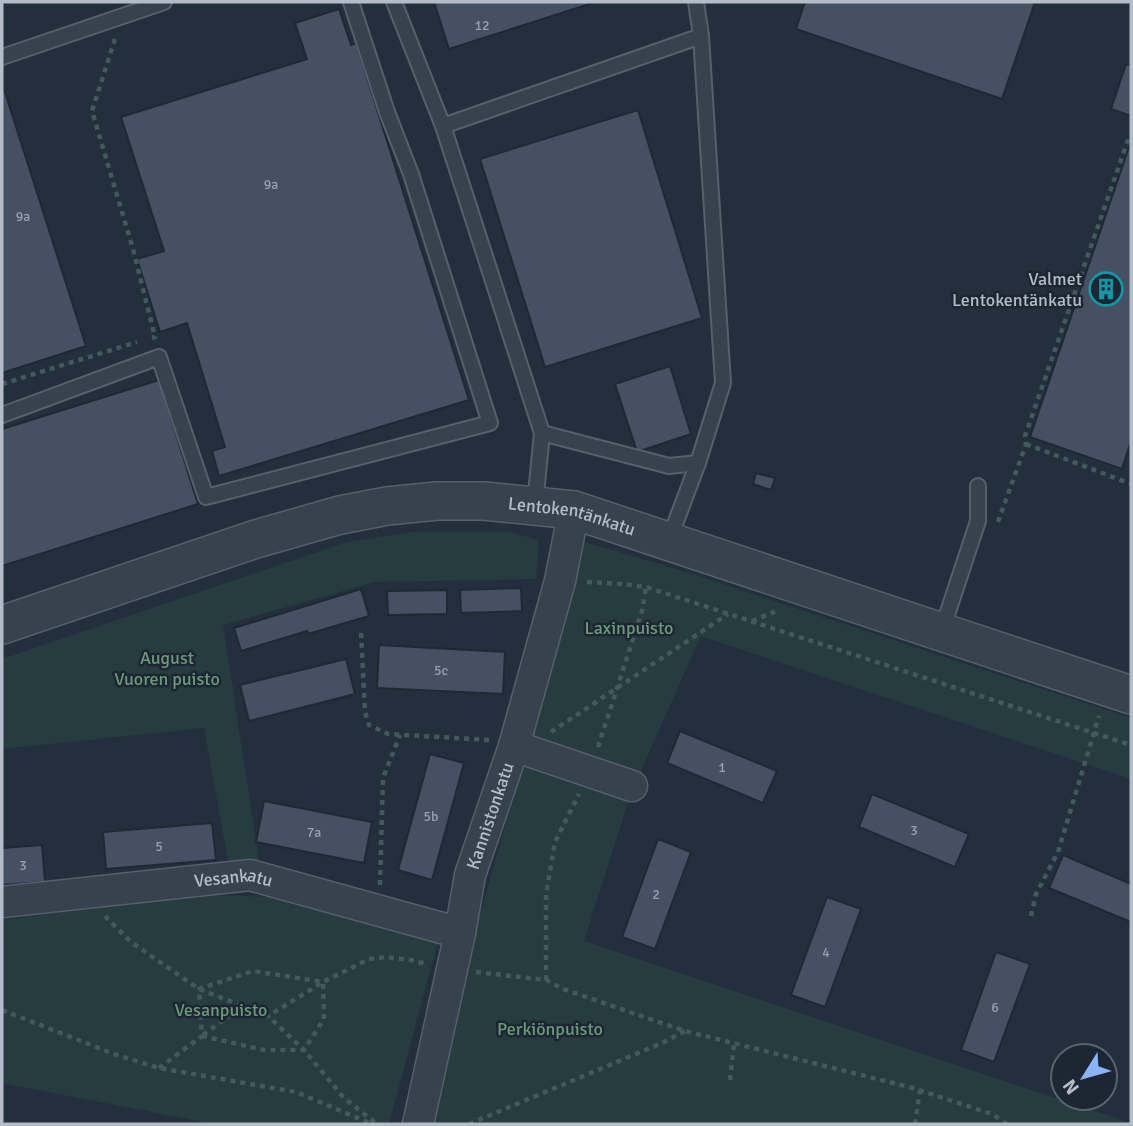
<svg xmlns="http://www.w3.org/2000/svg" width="1133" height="1126" font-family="Signika,sans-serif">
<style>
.green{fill:#263c3f}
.building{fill:#455162;stroke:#1f2835;stroke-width:2}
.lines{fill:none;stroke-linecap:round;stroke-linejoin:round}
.service-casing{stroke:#565f6c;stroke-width:18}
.minor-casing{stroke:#565f6c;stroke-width:33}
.tertiary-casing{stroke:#565f6c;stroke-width:40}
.path{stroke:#44595c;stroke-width:4.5;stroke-dasharray:5 5;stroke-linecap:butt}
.service{stroke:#38414e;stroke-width:14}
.minor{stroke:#38414e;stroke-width:30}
.tertiary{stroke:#38414e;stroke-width:37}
.labels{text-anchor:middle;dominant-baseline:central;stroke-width:5;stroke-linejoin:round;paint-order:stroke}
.number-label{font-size:14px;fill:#98a1af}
.poi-label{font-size:18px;fill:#b4bcc9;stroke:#1d2633;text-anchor:end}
.street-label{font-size:18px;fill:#b4bcc9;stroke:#1d2633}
.park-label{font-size:18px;fill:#6b9a76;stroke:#1d2633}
</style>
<rect width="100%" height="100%" fill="#242f3e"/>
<g class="green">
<path d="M413 532H509L539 540 536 579 375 582 223 625 259 860 228 861 204 728 2 749V659L347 542Z"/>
<path d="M582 541 683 571 1131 718V779L701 636 638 777 547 747 529 732Z"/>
<path d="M522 764 630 796 584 941 1131 1123V1124H434L467 962Z"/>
<path d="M205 895 269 897 439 938 389 1124H213L2 1083V920Z"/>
</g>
<g class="building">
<path d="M434 2H596L449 49Z"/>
<path d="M805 2H1035L1002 99 796 29Z"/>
<path d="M339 9 351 45 356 43 469 400 219 476 212 451 225 447 187 323 160 332 137 259 164 251 121 117 307 59 295 23Z"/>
<path d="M1126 64 1131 65V116L1111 109Z"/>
<path d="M3 86 86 346 2 373V87Z"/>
<path d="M638 110 702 318 545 367 480 159Z"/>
<path d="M1131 141V441L1122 469 1030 437Z"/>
<path d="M670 366 691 434 637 452 615 384Z"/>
<path d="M159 380 198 504 2 566V429Z"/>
<path d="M756 473 775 478 771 490 753 484Z"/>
<path d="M521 588 522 611 461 613 460 590Z"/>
<path d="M361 589 369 616 308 634 307 631 241 651 234 628Z"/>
<path d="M447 590V614L388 615 387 591Z"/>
<path d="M379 645 505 652 503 694 377 688Z"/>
<path d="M346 659 355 694 249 721 240 685Z"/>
<path d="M680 731 777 771 763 803 667 763Z"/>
<path d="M430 754 464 763 432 880 398 870Z"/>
<path d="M872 794 969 834 955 867 859 827Z"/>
<path d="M264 801 372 822 364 863 256 842Z"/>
<path d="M212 823 216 860 106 869 103 832Z"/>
<path d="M658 839 691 852 655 949 622 937Z"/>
<path d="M42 845 45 882 2 885V848Z"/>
<path d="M1063 855 1131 884V922L1049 888Z"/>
<path d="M827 897 861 909 825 1007 791 995Z"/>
<path d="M996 952 1030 964 994 1062 961 1050Z"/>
</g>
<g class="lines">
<defs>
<g id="service">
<path d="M394 2 443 126 542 433 535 504"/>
<path d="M2 57 164 2"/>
<path d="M443 126 701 36"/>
<path d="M2 415 159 357 206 497 490 423 411 174 387 112 351 2"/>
<path d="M542 433 669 466 698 463 723 383 701 36 696 2"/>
<path d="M669 540 698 463"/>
<path d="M942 630 978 521V486"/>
</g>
<g id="minor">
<path d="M514 746 632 786"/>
<path id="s1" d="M2 902 250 875 460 933"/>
<path id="s2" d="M418 1124 460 933 470 875 514 746 560 581 574 510"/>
</g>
<g id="tertiary">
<path id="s3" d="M2 625 256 539 340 515 387 506 437 501H484L574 510 1131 695"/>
</g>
</defs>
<use href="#service" class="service-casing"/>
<use href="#minor" class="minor-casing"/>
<use href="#tertiary" class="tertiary-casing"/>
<g class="path">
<path d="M115 39 92 111 133 249 155 337 152 338"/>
<path d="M2 384 137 342"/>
<path d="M1026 444 1131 484"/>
<path d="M998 522 1026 444 1025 436 1129 137"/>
<path d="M587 582 623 584 646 587 1131 745"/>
<path d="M752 621 779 610"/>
<path d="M361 633 365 712 369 725 388 734 490 740"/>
<path d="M551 732 728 614"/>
<path d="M598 747 642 611 646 587"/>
<path d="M380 885 383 778 400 735"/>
<path d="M105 916 131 942 199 989 268 1016 304 1050 324 1019 323 982 268 1016"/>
<path d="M1031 916 1036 894 1058 852 1099 716"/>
<path d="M476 972 546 980 563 989 685 1031 913 1088 992 1114 1007 1124"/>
<path d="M546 980V895L555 842 579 794"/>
<path d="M2 1010 114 1054 159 1068 296 1092 372 1124"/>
<path d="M203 1035 243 1006"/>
<path d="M202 1036 264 1050H304L344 1098 377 1124"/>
<path d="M159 1068 202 1036 199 989 253 971 323 982 369 959 385 957 411 960 426 964"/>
<path d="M730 1080 734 1044"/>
<path d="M469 1124 662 1043 685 1031"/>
<path d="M915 1124 920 1090"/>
</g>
<use href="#service" class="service"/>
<use href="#minor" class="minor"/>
<use href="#tertiary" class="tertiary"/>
</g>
<defs>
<symbol id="building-ring" viewBox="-11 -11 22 22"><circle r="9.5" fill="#1d2633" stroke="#0f9aa8" stroke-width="1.5"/><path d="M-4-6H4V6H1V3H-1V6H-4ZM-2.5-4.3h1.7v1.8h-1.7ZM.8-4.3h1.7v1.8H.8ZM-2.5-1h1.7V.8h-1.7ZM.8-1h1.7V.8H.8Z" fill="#0f9aa8"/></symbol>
</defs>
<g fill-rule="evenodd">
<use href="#building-ring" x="1087" y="270" width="38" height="38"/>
</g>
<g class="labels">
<g class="number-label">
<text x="482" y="25">12</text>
<text x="271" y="184">9a</text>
<text x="23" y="216">9a</text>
<text x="441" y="670">5c</text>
<text x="722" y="767">1</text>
<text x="431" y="816">5b</text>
<text x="914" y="830">3</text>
<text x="314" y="832">7a</text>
<text x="159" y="846">5</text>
<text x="23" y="865">3</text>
<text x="656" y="894">2</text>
<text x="826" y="952">4</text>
<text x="995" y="1007">6</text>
</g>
<g class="poi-label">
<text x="1082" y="279">Valmet<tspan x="1082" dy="21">Lentokentänkatu</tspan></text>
</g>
<g class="street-label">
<text stroke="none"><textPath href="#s3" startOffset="590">Lentokentänkatu</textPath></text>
<text stroke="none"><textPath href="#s2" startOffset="317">Kannistonkatu</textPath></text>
<text stroke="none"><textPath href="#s1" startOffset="233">Vesankatu</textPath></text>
</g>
<g class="park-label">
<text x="629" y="628">Laxinpuisto</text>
<text x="167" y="658">August<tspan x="167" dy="21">Vuoren puisto</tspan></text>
<text x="221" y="1010">Vesanpuisto</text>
<text x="550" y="1029">Perkiönpuisto</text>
</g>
</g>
<rect width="1133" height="1126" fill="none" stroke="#b4bcc9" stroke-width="7"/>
<g transform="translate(1084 1077) rotate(233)"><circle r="33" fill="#1d2633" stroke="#59626f" stroke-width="2"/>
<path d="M0-5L12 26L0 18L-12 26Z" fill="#8ab4f8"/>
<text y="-10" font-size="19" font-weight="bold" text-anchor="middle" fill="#b4bcc9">N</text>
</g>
</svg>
